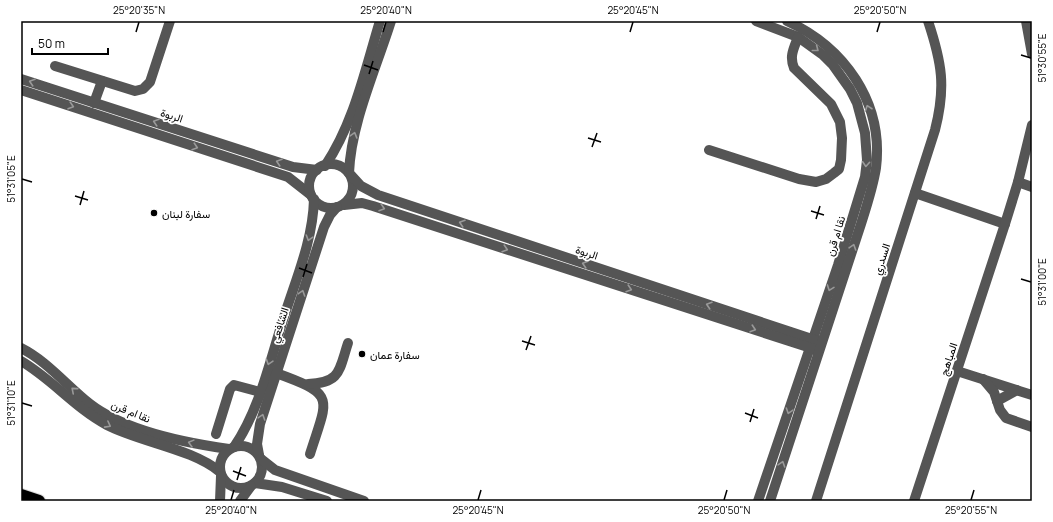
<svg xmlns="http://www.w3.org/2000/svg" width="1053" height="522" font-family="Manrope,Vazirmatn,sans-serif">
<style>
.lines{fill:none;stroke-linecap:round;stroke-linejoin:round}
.highway-casing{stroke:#dbdbdb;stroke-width:14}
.minor{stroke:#555;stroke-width:10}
.highway{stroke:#000;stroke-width:12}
.oneway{stroke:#999}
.ticks{fill:none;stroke:#000;stroke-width:1.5}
.poi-dot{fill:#000;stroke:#fff;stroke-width:1.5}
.labels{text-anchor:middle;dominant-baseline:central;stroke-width:3.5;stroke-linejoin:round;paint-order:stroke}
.street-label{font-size:11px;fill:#000;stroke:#fff}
.poi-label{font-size:11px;fill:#000;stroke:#fff;text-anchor:start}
.neatline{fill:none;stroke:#000;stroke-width:1.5}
.ticks-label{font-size:10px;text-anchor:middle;fill:#000}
</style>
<rect width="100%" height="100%" fill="#fff"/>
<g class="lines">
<defs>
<path id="highway" d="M21 495 39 501"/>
</defs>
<use href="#highway" class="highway-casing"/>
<g class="minor">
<path d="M756 21 798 37 823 55 833 65 850 89 857 103 865 133 867 160 865 177 838 265 758 501"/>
<path d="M1026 21 1032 54"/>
<path d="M55 66 135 91 143 89 150 82 170 21"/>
<path d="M21 79 293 167 317 170"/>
<path d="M21 90 288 177 311 195"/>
<path d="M94 103 102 81"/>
<path d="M709 150 799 179 816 182 826 179 834 173 839 169 841 160 842 138 840 122 831 104 794 68C789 56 794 48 798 37"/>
<circle cx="331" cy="186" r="22"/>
<path d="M325 166C354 123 365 70 380 21"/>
<path d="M349 173C351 123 376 69 391 21"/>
<path d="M351 175 361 186 378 195 818 341"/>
<path d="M1018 182 1032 187"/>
<path d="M915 193 1005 224"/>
<path d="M344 205 362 203 373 206 814 349"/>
<path d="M21 348C47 361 67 386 90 404 125 431 186 443 229 449"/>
<path d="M21 361C52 379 75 408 107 425 140 442 193 449 220 472"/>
<path d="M957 371 1032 395"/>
<path d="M276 373C337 395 328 397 310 454"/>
<path d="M983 379 994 392 1000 410 1006 418 1032 427"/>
<path d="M308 384C341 383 339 370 348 343"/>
<path d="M997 401 1017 390"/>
<path d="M216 434 230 389 234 385 260 392"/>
<circle cx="241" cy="467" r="21"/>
<path d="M234 447C260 409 270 360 284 317 296 279 313 240 314 199"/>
<path d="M259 455 257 444 260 424 324 227 330 215 337 207"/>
<path d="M261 459 275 470 364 501"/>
<path d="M255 483 282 487 327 501"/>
<path d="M220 501 221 476"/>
<path d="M240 501 251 486"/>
<path d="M770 501 861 224C867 205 873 187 876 168 884 102 844 47 787 21"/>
<path d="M816 501 935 130C946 87 942 63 928 21"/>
<path d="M914 501 1005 224 1018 182 1032 125"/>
</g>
<use href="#highway" class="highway"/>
</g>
<defs><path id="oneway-chevron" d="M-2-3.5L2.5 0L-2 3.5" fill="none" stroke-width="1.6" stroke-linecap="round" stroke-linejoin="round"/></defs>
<g class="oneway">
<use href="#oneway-chevron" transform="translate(816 49) rotate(38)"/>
<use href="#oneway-chevron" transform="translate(32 82) rotate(-162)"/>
<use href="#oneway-chevron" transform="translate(71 106) rotate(18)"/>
<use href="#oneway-chevron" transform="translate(868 108) rotate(-109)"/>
<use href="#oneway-chevron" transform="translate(156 122) rotate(-162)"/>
<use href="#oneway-chevron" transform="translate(354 135) rotate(-74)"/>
<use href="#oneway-chevron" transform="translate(195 147) rotate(18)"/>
<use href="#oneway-chevron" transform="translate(279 162) rotate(-162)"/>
<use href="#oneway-chevron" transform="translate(866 164) rotate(94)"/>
<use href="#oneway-chevron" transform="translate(382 208) rotate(18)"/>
<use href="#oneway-chevron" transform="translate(462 223) rotate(-162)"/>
<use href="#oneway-chevron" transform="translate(309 238) rotate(107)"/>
<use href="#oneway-chevron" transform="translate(853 247) rotate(-72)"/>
<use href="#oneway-chevron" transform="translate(505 249) rotate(18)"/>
<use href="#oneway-chevron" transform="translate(585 264) rotate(-162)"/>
<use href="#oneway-chevron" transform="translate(830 288) rotate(110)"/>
<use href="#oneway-chevron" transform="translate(629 289) rotate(18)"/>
<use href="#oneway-chevron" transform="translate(302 293) rotate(-72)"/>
<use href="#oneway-chevron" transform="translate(709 305) rotate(-162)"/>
<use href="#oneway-chevron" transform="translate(753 329) rotate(18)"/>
<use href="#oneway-chevron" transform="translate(269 362) rotate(108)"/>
<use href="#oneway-chevron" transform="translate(74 390) rotate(-139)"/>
<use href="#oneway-chevron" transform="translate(789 411) rotate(108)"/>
<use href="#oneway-chevron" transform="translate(262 417) rotate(-72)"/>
<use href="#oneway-chevron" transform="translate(108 425) rotate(28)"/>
<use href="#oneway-chevron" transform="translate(191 443) rotate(-165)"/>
<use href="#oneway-chevron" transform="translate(782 464) rotate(-72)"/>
</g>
<path class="ticks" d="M136 32 139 22M383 32 386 22M630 32 633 22M877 32 880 22M1021 55 1031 58M364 65 378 70M369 74 373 61M588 138 601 142M592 147 597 133M22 179 32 182M75 196 88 200M80 205 84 191M811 211 824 215M816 219 820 206M299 268 312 273M303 277 307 264M1021 279 1031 282M522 341 535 345M526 350 531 336M22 403 32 406M745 413 758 418M750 422 754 409M233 471 246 476M237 480 241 467M231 500 234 490M478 500 481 490M724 500 727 490M971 500 974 490"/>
<g class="poi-dot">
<circle cx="154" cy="213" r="4"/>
<circle cx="362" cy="354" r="4"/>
</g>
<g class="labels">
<g class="street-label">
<text transform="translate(172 115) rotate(18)">الربوة</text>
<text transform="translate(835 236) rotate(-73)">نقا ام قرن</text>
<text transform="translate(587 252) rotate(18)">الربوة</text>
<text transform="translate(881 259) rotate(-72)">السدري</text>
<text transform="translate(279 325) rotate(-72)">الشافعي</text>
<text transform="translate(948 359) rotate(-72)">المباهج</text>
<text transform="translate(131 411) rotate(22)">نقا ام قرن</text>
</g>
<g class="poi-label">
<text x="162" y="213">سفارة لبنان</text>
<text x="370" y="354">سفارة عمان</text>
</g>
</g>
<rect width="1053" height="522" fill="none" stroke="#ffffff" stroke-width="44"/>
<path d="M32 48v6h76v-6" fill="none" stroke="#000000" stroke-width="2"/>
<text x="38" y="48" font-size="12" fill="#000000" stroke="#ffffff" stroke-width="3" paint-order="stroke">50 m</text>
<rect x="22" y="22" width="1009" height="478" class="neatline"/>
<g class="ticks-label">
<text x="139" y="14">25°20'35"N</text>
<text x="386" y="14">25°20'40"N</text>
<text x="633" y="14">25°20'45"N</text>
<text x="880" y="14">25°20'50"N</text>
<text transform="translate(1042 58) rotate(-90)" y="4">51°30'55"E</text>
<text transform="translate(11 179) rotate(-90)" y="4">51°31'05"E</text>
<text transform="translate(1042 282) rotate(-90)" y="4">51°31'00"E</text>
<text transform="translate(11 403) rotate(-90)" y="4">51°31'10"E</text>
<text x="231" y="514">25°20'40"N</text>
<text x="478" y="514">25°20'45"N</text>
<text x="724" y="514">25°20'50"N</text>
<text x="971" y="514">25°20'55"N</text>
</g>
</svg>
